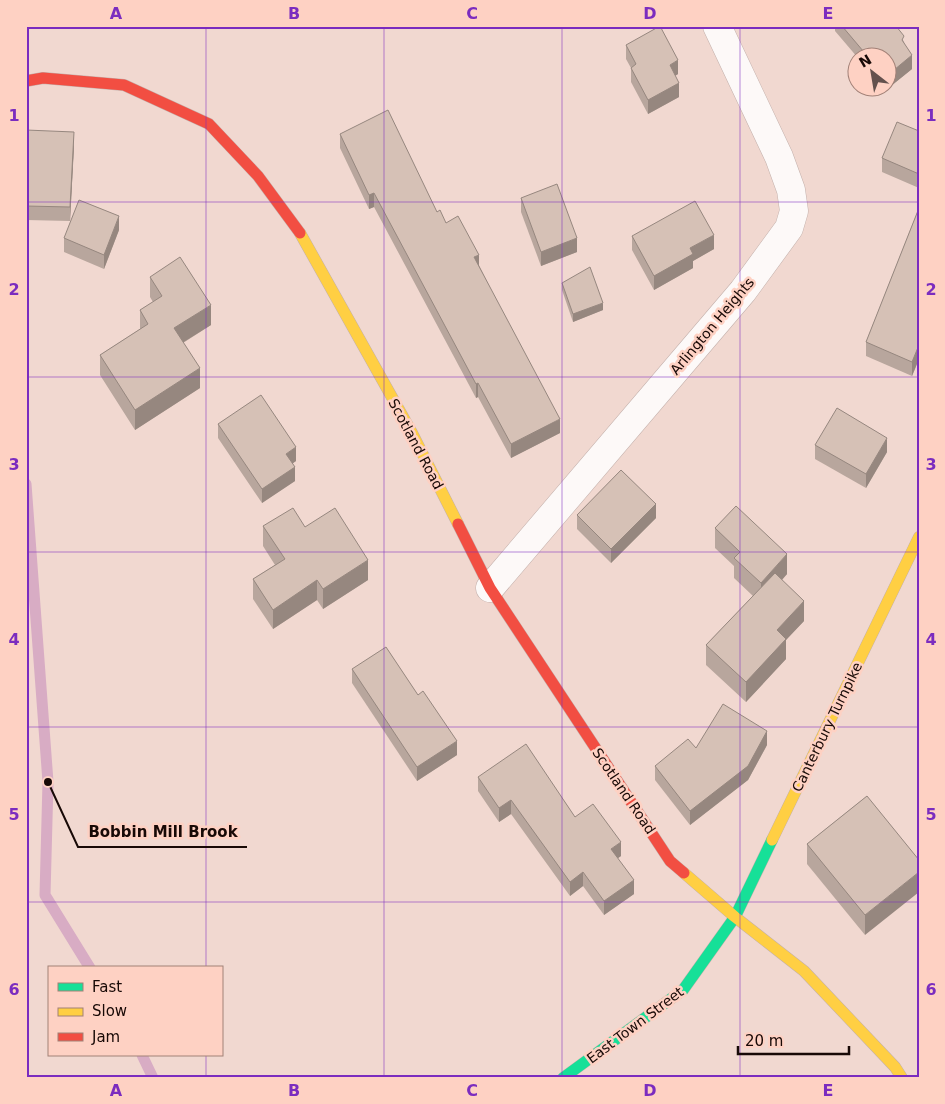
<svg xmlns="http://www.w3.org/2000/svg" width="945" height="1104" font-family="'DejaVu Sans',sans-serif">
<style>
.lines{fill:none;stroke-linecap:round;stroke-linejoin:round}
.stream{stroke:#d8acc4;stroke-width:11}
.street-casing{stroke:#c3b0ab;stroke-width:29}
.fast-casing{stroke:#c3b0ab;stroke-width:12}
.slow-casing{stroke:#c3b0ab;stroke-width:12}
.jam-casing{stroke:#c3b0ab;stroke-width:12}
.street{stroke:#fdf9f8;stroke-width:28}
.fast{stroke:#16e098;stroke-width:11}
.slow{stroke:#ffcf43;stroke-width:11}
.jam{stroke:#f24e42;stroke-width:11}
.wall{fill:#b8a69d}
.shaded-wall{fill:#96877f}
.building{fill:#d6c1b6;stroke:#96877f}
.grid{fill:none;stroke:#7b2cbf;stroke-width:1;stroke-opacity:0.55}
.labels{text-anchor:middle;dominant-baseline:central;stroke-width:5;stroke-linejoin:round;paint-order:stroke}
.street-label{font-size:14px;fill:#180906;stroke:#fed1c3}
.leader{fill:none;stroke:#180906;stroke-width:2}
.callout-dot{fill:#180906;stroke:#fed1c3;stroke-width:2}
.callout-label{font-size:15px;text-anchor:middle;font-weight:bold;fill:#180906;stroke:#fed1c3;stroke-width:5;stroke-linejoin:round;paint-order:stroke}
.neatline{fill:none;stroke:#7b2cbf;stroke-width:2}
.grid-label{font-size:16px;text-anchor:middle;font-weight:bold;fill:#7b2cbf}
</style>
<rect width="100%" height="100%" fill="#f1d8d0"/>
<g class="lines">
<g class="stream">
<path d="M26 484 48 782 45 895 90 968"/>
<path d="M142 1055 153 1078"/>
</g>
<defs>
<path id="street" d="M490 588 743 291 789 228 794 211 791 190 779 157 717 26"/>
<path id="fast" d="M563 1078 683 990 735 917 772 840"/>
<g id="slow">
<path d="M300 233 412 433 458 524"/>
<path d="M772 840 919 537"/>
<path d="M684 873 735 917 804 971 895 1067 902 1078"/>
</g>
<g id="jam">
<path d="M26 81 43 78 124 85 209 124 258 176 300 233"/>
<path d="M458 524 490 588 670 861 684 873"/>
</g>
</defs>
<use href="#street" class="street-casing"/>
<use href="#fast" class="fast-casing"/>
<use href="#slow" class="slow-casing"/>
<use href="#jam" class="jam-casing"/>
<use href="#street" class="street"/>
<use href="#fast" class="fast"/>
<use href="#slow" class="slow"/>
<use href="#jam" class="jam"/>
</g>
<g class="wall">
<path d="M835 26H896L904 42 912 69 886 90 883 88H888V58H858L835 31Z"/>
<path d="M626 45 678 74 675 76 679 97 648 114 631 82V68L626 59Z"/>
<path d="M26 130 74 146 70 221 26 220Z"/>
<path d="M919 131V188L882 172V158Z"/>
<path d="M340 134 437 212 479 265 560 433 511 458 478 397 476 398 374 207 369 209 340 148Z"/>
<path d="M521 198 577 252 541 266 521 212Z"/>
<path d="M919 208V359L912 376 866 356V342Z"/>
<path d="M119 230 104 269 64 252V238Z"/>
<path d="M632 236 714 249 693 261V268L654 290 632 250Z"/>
<path d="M150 277 211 325 183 343 200 388 135 430 100 375V355L140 329V310L153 302 150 297Z"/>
<path d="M562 283 603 310 573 322 562 290Z"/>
<path d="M218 424 296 461 293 463 295 481 262 503 218 438Z"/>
<path d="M815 445 887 452 866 488 815 459Z"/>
<path d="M577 515 656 518 611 563 577 529Z"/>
<path d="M263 526 305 527 368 580 323 609 317 600 273 629 253 599V579L275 565 263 546Z"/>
<path d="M715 528 787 574 782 580 804 621 786 640V659L746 702 706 665V645L753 596 734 578V566L715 548Z"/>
<path d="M352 669 457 755 417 781 352 683Z"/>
<path d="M767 745 748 780 690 825 655 780V766L696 748Z"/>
<path d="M478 777 575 817 621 856 618 858 634 894 604 915 583 886 570 896 511 814 499 822 478 791Z"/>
<path d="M867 796 865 935 807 864V844Z"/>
</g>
<g class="shaded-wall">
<path d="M912 55V69L886 90V88H888V75Z"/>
<path d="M678 60V74L670 79V65Z"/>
<path d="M679 83V97L648 114V100Z"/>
<path d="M74 132V146L70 221V207Z"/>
<path d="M374 193V207L369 209V195Z"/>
<path d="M119 216V230L104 269V255Z"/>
<path d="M714 235V249L693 261V268L654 290V276L690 248Z"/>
<path d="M577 238V252L541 266V252Z"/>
<path d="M479 255V269L474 257Z"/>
<path d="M603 303V310L573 322V314Z"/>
<path d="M211 305V325L174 348V328Z"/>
<path d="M919 345V359L912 376V362Z"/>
<path d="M200 368V388L135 430V410Z"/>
<path d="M478 383V397L476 398V384Z"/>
<path d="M560 419V433L511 458V444Z"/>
<path d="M887 438V452L866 488V474Z"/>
<path d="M296 447V461L286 468V454Z"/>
<path d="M295 467V481L262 503V489Z"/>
<path d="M656 504V518L611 563V549Z"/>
<path d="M787 554V574L761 603V583Z"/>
<path d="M368 560V580L323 609V589Z"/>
<path d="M317 580V600L273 629V610Z"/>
<path d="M804 601V621L786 640V659L746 702V682L777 630Z"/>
<path d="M767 731V745L748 780 690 825V811Z"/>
<path d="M457 741V755L417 781V767Z"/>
<path d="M511 800V814L499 822V808Z"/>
<path d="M621 842V856L611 863V849Z"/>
<path d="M583 872V886L570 896V882Z"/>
<path d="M919 872V892L865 935V915Z"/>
<path d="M634 880V894L604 915V901Z"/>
</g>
<g class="building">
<path d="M660 26 678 60 670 65 679 83 648 100 631 68 636 64 626 45Z"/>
<path d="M842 26H896L904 36 902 40 912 55 888 75V58H869Z"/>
<path d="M388 110 437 212 440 210 446 223 458 216 479 255 474 257 560 419 511 444 478 383 476 384 374 193 369 195 340 134Z"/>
<path d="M897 122 919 131V174L882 158Z"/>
<path d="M26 130 74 132 70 207 26 206Z"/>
<path d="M557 184 577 238 541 252 521 198Z"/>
<path d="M79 200 119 216 104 255 64 238Z"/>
<path d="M695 201 714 235 690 248 693 254 654 276 632 236Z"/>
<path d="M919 208V345L912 362 866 342Z"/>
<path d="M180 257 211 305 174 328 200 368 135 410 100 355 148 324 140 310 162 296 150 277Z"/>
<path d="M590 267 603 303 573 314 562 283Z"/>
<path d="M261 395 296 447 286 454 295 467 262 489 218 424Z"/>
<path d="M837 408 887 438 866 474 815 445Z"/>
<path d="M621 470 656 504 611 549 577 515Z"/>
<path d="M736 506 787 554 761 583 734 558 740 552 715 528Z"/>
<path d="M293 508 305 527 335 508 368 560 323 589 317 580 273 610 253 579 285 559 263 526Z"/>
<path d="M775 573 804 601 777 630 786 639 746 682 706 645Z"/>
<path d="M386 647 418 695 423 691 457 741 417 767 352 669Z"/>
<path d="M723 704 767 731 748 766 690 811 655 766 688 739 696 748Z"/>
<path d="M526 744 575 817 593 804 621 842 611 849 634 880 604 901 583 872 570 882 511 800 499 808 478 777Z"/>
<path d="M867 796 919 860V872L865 915 807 844Z"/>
</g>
<path class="grid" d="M206 26V968M384 26V1078M562 26V1078M740 26V1078M26 202H919M26 377H919M26 552H919M26 727H919M26 902H919M206 1055V1078"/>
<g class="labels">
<g class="street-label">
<text transform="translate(712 326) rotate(-50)">Arlington Heights</text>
<text transform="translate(416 444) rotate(62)">Scotland Road</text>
<text transform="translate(827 727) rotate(-64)">Canterbury Turnpike</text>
<text transform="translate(624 791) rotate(56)">Scotland Road</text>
<text transform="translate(635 1025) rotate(-37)">East Town Street</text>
</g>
</g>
<path class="leader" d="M48 782L78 847H247"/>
<circle class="callout-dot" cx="48" cy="782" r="5"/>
<g class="callout-label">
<text x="163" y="837">Bobbin Mill Brook</text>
</g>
<rect width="945" height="1104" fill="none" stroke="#fed1c3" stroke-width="55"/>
<rect x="48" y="966" width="175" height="90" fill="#fed1c3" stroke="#a28177"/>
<rect x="58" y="983" width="25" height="8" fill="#16e098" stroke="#a28177"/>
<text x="92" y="992" font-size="15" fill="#180906">Fast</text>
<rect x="58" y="1008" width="25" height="8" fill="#ffcf43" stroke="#a28177"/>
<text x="92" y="1016" font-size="15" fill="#180906">Slow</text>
<rect x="58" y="1033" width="25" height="8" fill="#f24e42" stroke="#a28177"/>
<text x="92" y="1042" font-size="15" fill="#180906">Jam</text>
<g transform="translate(872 72) rotate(329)"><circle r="24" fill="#fed1c3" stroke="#a28177"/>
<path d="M0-4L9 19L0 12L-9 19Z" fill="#64514d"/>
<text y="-8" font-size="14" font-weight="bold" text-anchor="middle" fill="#180906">N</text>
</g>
<path d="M738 1046v8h111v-8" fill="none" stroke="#180906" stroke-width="2.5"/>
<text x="745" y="1046" font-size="15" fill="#180906" stroke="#fed1c3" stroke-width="4" paint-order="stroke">20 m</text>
<rect x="28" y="28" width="890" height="1048" class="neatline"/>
<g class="grid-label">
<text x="116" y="19">A</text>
<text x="294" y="19">B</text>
<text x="472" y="19">C</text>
<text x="650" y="19">D</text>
<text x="828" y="19">E</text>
<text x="14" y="121">1</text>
<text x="931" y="121">1</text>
<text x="14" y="295">2</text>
<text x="931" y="295">2</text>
<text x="14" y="470">3</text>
<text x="931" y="470">3</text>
<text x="14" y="645">4</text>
<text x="931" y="645">4</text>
<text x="14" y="820">5</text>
<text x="931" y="820">5</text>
<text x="14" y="995">6</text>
<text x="931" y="995">6</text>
<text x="116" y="1096">A</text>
<text x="294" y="1096">B</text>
<text x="472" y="1096">C</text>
<text x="650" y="1096">D</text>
<text x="828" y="1096">E</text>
</g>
</svg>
